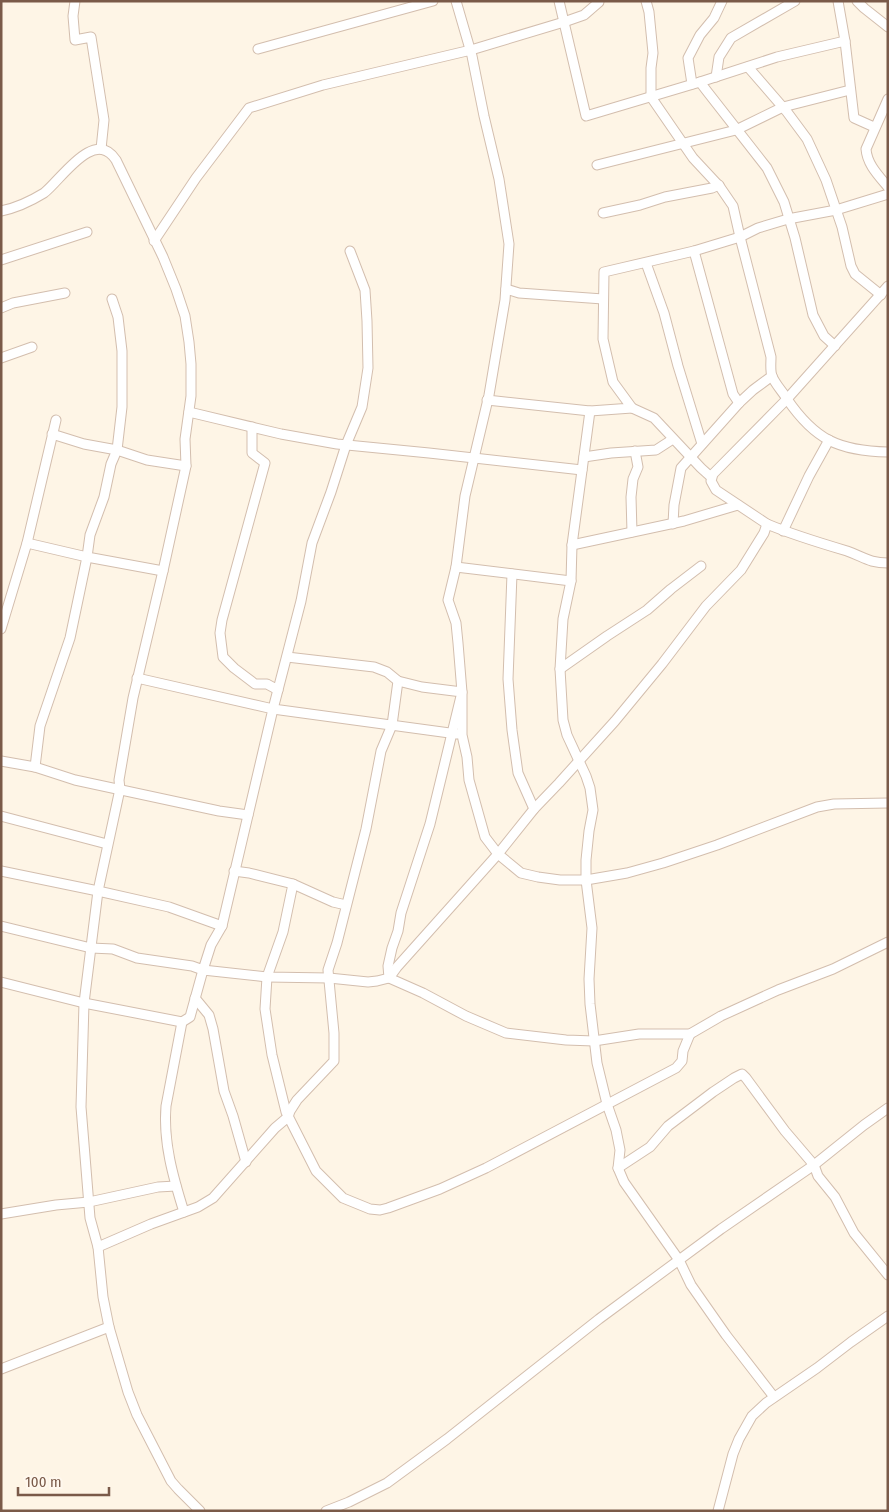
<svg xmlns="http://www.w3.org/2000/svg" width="889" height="1512" font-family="'Fira Sans Condensed',sans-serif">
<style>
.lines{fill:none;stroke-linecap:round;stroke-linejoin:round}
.minor-casing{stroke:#d3beae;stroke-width:11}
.minor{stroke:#fff;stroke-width:9}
</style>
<rect width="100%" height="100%" fill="#fef5e6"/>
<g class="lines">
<defs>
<g id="minor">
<path d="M75 1 73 16 75 40 91 37 104 120 101 149"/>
<path d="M456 1 472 56 484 116 499 179 509 244 505 300 489 395 465 496 456 567 448 600 456 623 458 643 462 692V735L467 757 469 780 485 837 498 854 521 873 538 877 560 880H586L627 873 663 863 717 845 817 807 834 804 888 803"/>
<path d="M559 1 586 116 700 82 706 90 767 168 784 202 795 238 813 315 824 336 835 346"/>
<path d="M646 1 649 12 653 53 651 68V97L693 158 720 187 733 206 740 237 771 357C771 363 770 371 772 376 775 384 783 392 787 399 815 440 839 451 888 452"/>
<path d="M857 1 864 8 888 27"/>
<path d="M845 41 854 118 874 127"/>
<path d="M258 49 433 1"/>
<path d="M748 67 787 112 807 139 826 180 842 227 851 266 855 274 881 295"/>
<path d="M716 77 719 57 731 38 795 1"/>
<path d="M700 82 777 57 845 41 838 1"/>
<path d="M692 84 688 58 700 35 714 18 722 1"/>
<path d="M888 99 866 149C867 164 878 175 888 187"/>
<path d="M597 165 736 130 783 107 850 90"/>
<path d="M1 211C16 208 31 201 44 193 61 180 94 127 116 160L163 257 176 289 185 316 189 342 191 364V396L185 439 186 466 163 571 133 698 119 780 120 789 98 891 84 1003 81 1107 90 1218 98 1247 103 1297 109 1327 128 1392 137 1415 171 1481 178 1489 200 1511"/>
<path d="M603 213 640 205 665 197 712 188 719 185"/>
<path d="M154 241 196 178 249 108 323 85 471 50 564 22 584 15 599 2"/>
<path d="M350 251 365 290 367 321 368 368 362 407 346 445 331 492 312 543 301 601 273 709 457 734"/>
<path d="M694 251 733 394 739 403"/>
<path d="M1 260 87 232"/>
<path d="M646 263 664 313 678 366 702 444"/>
<path d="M506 289 519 293 603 299"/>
<path d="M1 308 13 303 65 293"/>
<path d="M1 358 32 347"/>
<path d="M487 400 590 411"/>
<path d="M632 408 654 418 701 468 711 477"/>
<path d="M189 412 281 434 337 444 429 453 582 470"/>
<path d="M252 427V453L265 463 222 620 220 633 223 657 234 668 255 684H267L278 690"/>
<path d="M52 434 84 444 117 450 147 460 186 466"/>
<path d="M584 457 611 453 656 450 673 439"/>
<path d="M673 524 674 505 681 468 739 403 753 390 772 376"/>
<path d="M767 524C793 535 820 543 847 551 864 557 869 563 888 563"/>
<path d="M783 531 809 476 829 440"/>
<path d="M632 532 631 497 633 479 638 467 635 451"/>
<path d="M27 543 87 557 163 571"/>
<path d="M572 545 684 521 738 505"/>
<path d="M456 567 571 581"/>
<path d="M512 574 508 679 512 730 518 773 534 809"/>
<path d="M1 629 27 543 56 420"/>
<path d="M287 657 374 667 387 672 398 681 422 687 462 692 430 824 401 913 398 931 392 948 388 966 389 978 423 993 466 1016 506 1033 566 1040 594 1041 639 1034H690L721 1016 778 990 833 969 888 942"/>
<path d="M560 669 607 636 647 610 671 589 701 566"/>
<path d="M1 761 35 767 75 780 219 811 248 815"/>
<path d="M35 767 40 726 70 638 87 557 90 535 104 497 111 464 117 450 122 407V351L118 317 112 299"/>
<path d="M1 816 107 844"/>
<path d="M1 871 98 891 169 907 222 926"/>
<path d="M234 871 249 873 293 884 283 932 267 977 265 1009 272 1055 286 1112 316 1171 343 1198 370 1209 380 1210 388 1208 440 1189 486 1168 676 1068 682 1061 683 1051 690 1034"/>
<path d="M293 884 333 902 346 905"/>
<path d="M1 926 91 948 113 949 137 958 192 966 203 970 211 945 222 926 273 709 137 678"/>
<path d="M1 982 84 1003 182 1022 190 1017 203 970 267 977 329 978 368 982 377 981 389 978 397 967 498 854 534 809 559 783 615 721 662 664 706 606 741 570 764 533 767 524 716 490 711 481 713 474 787 399 888 286"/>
<path d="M195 998 209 1015 213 1029 224 1091 233 1116 246 1162"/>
<path d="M182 1022 166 1106C163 1142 173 1177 184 1212"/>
<path d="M618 1168 650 1147 668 1126 713 1092 734 1078 742 1074 746 1078 785 1131 814 1165 818 1176 835 1197 854 1233 888 1275"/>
<path d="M1 1214 56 1205 89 1202 158 1187 176 1186"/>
<path d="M98 1247 151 1224 198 1207 213 1198 275 1128 288 1117 290 1111 297 1100 334 1061V1033L328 970 337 943 366 829 381 751 392 725 398 681"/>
<path d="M1 1369 109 1327"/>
<path d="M774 1397 726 1335 691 1285 679 1260 624 1182 618 1168 620 1150 616 1130 607 1104 597 1063 590 1004 589 979 592 928 586 880V860L589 831 593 810 590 788 586 776 567 735 563 720 560 669 563 619 571 581 572 545 590 411 632 408 613 382 603 339 604 272 694 251 740 237 758 228 788 219 836 210 888 194"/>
<path d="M326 1511 349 1502 387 1483 447 1439 599 1319 721 1229 814 1165 864 1125 888 1108"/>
<path d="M718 1511 733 1454 739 1439 752 1416 766 1403 817 1368 851 1342 888 1316"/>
</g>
</defs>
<use href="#minor" class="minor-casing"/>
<use href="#minor" class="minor"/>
</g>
<rect width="889" height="1512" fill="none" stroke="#7a5a49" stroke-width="5"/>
<path d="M18 1487v8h91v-8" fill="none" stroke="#7a5a49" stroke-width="2.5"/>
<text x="25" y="1487" font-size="15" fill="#7a5a49" stroke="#fff8ee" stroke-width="4" paint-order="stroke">100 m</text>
</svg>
